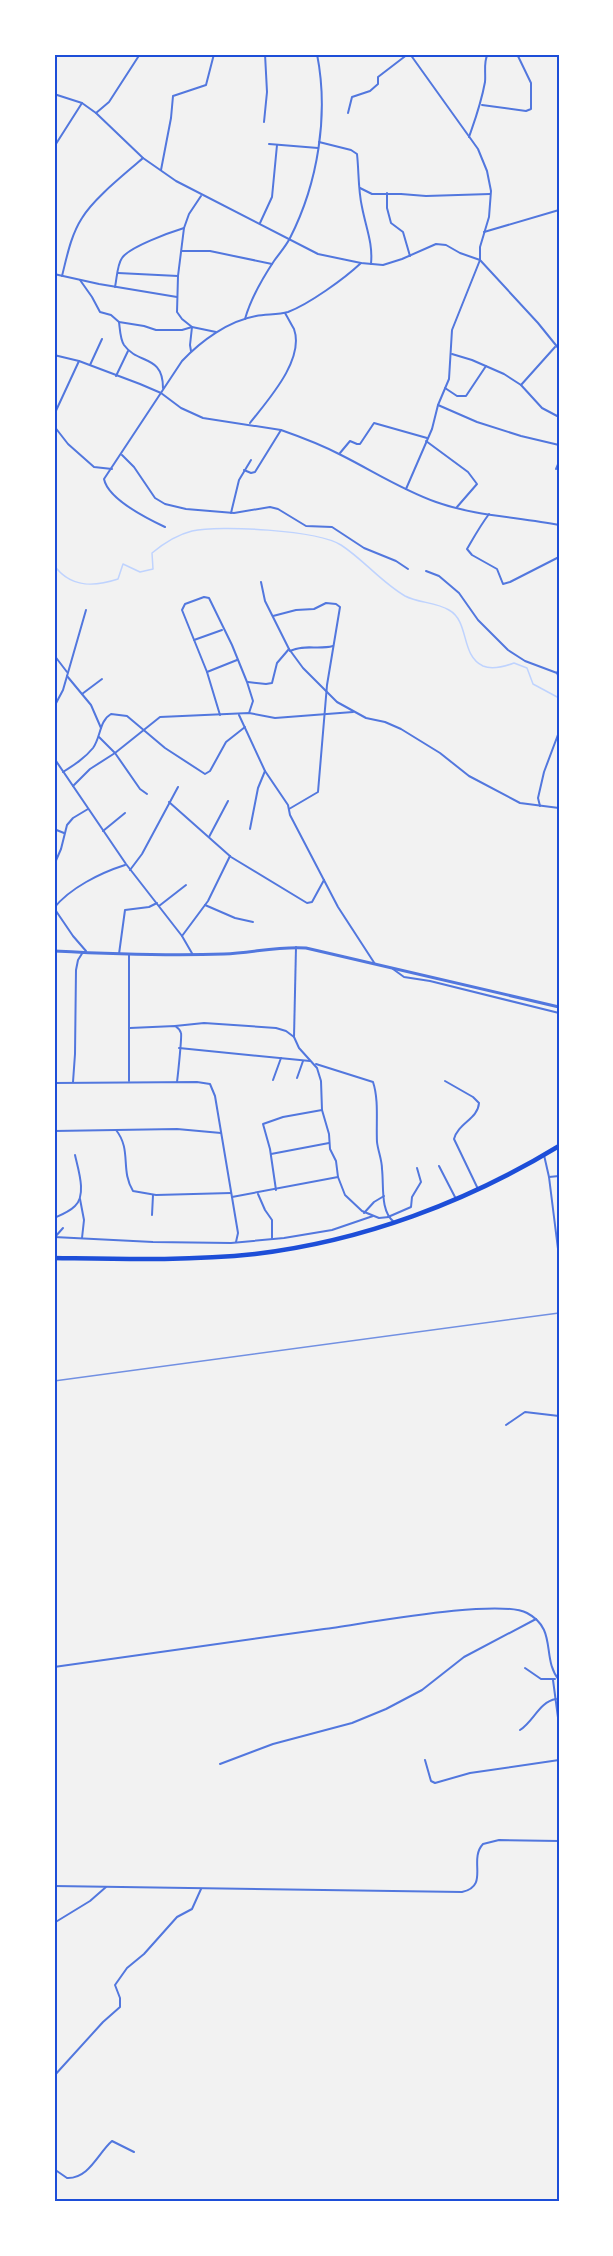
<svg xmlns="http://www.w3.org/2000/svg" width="613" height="2256" font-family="'PT Sans Narrow',sans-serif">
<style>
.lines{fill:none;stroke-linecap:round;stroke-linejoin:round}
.stream{stroke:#bfd3fe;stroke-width:1.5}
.minor{stroke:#5277de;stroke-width:2}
.tertiary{stroke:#5277de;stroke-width:3}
.trunk{stroke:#1d4ed8;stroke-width:4.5}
.rail{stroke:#7290e2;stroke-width:1.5}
.neatline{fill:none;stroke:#1d4ed8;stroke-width:2}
</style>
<rect width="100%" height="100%" fill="#f2f2f2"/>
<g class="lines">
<path class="stream" d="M54 565C70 588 94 587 118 579L123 564 140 572 153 569 152 553C164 543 176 535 192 531 220 525 317 530 341 545 364 560 381 582 405 596 418 603 436 602 449 610 470 622 460 655 483 666 492 670 506 666 514 663L527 668 533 684 559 698"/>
<g class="minor">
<path d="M410 54 478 149 487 171 491 191 489 217 480 247V260L538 323 559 349"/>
<path d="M54 94 82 103 96 113 143 158 176 181 318 254 361 263 383 265 402 259 436 244 446 245 460 253 480 260 452 330 449 379 438 405 432 429 406 489"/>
<path d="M482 105 526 111 531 109V83L517 54"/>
<path d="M96 113 109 102 140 54"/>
<path d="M348 113 352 97 370 91 378 84V77L408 54"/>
<path d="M264 122 267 92 265 54"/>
<path d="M469 137C476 117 481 104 485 82 486 73 483 61 488 54"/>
<path d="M319 142 351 150 357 154C359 172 358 190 362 207 366 228 373 243 371 264"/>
<path d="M269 144 318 148"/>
<path d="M54 147 82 103"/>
<path d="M161 170 171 118 173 96 206 85 214 54"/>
<path d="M360 188 372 194H401L426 196 490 194"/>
<path d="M387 193V208L391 223 403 232 410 256"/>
<path d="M260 223 272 197 277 145"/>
<path d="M484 232 559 210"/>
<path d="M182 251H210L272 264"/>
<path d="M118 273 178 276"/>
<path d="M54 274 99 284 177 297"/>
<path d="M62 276C67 256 71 235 82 218 94 198 125 174 143 158"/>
<path d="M80 280 92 297 100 312 111 315 119 322 144 326 156 330H182L192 327 216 332"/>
<path d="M115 287C117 278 117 265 122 258 129 247 171 232 184 228"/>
<path d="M245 319C251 298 262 279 274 261 279 254 286 246 290 238 318 183 329 115 317 54"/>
<path d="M119 322C120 329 120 339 124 345 138 365 163 354 163 388"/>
<path d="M191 351 190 345 192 327 182 319 177 312 178 276 184 228 189 214 201 196"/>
<path d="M452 354 472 360 504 374 521 385 542 408 559 417"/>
<path d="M54 355 79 361 140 384 161 393 181 408 203 418 281 430C301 437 322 445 341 455 373 471 402 490 436 502 475 516 519 517 559 525"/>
<path d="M90 365 102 339"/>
<path d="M116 376 128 351"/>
<path d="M521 385 555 347"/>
<path d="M445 388 457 396H466L486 366"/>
<path d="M438 405 477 422 521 436 559 445"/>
<path d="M54 415 79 361"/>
<path d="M250 423C267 401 305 360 294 329 291 324 288 318 285 313"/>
<path d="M54 426 68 444 94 467 112 469"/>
<path d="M426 441 468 472 477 484 457 507"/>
<path d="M340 453 350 441 357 444H360L374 423 427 438"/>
<path d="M122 455 134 467 155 498 165 504 186 509 234 513 270 507 278 509 306 526 332 527 364 548 396 561 408 569"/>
<path d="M556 469 559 462"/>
<path d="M244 470 251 473 255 472 281 430"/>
<path d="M231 513 239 480 251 460"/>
<path d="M489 514C480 526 474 537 467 549L472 555 497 569 503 584 510 582 559 557"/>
<path d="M165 527C148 519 108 499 104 479L182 361C201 341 228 321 256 316 266 314 278 315 288 312 309 304 344 279 361 263"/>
<path d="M426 571 439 576 459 593 478 620 508 650 525 661 557 673"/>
<path d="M261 582 265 601 289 649 303 668 337 702 366 718 385 722 401 729 440 753 469 776 520 803 559 808"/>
<path d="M273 616 296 610 314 609 326 603 336 604 340 607 327 685 318 792 289 809"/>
<path d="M194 640 222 630"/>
<path d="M290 651C304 644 318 650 333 646"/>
<path d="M54 655 67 672"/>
<path d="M559 669 557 673 559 678"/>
<path d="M207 672 237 660"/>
<path d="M67 676 91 705 101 728"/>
<path d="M248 682 266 684 272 683 277 663 289 649"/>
<path d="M82 694 102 679"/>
<path d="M54 707 63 690 86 610"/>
<path d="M220 715 207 672 182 610 185 604 204 597 209 598 232 645 247 682 253 701 249 713"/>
<path d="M239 715 265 771 288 805 290 815 338 907 375 964"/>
<path d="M99 737 115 753 140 789 147 794"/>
<path d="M54 758 126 864 182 936 193 955"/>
<path d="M63 772C74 765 85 758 93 748 101 737 99 721 111 714L127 716 165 748 205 774 210 771 226 742 245 727"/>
<path d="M73 786 90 769 115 753 160 717 249 713 275 718 353 712"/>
<path d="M169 802 231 857 307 903 312 902 324 880"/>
<path d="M540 806 538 798 544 772 559 732"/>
<path d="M54 808 55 807"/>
<path d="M54 829 64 833"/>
<path d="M250 829 258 788 265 771"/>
<path d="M103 831 125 813"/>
<path d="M209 837 228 801"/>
<path d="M54 865 61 849 67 825 73 818 88 809"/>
<path d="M130 870 142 854 178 787"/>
<path d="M205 905 235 918 253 922"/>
<path d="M159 906 186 885"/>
<path d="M54 908C70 888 100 873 125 865"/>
<path d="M54 908 73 936 86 951"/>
<path d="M182 936 208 901 230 856"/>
<path d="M119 954 125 910 149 907 157 903"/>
<path d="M393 969 404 977 430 981 559 1013"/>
<path d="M175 1026 204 1023 276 1028 286 1031 294 1037 299 1048 317 1068 321 1081 322 1110 329 1134 330 1149 336 1161 338 1177 345 1195 362 1211 379 1218 389 1217"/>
<path d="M130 1028 175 1026C178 1028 180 1029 181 1033 182 1036 178 1074 177 1082"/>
<path d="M294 1037 296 947"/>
<path d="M179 1048 310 1061"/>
<path d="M316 1064 373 1082C379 1100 376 1122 377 1142 378 1151 382 1160 382 1169 384 1186 380 1211 394 1222"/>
<path d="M297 1078 303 1061"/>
<path d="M273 1080 281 1058"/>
<path d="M129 1081V955"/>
<path d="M445 1081 473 1097 479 1103C478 1119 458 1123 454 1139L478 1189"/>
<path d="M73 1082 75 1054 76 970 78 960 83 952"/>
<path d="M54 1083 197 1082 210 1084 215 1096 238 1233 236 1242"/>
<path d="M116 1130C132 1150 120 1170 133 1191L156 1195 231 1193"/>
<path d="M54 1131 177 1129 221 1133"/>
<path d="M271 1154 329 1143"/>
<path d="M544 1155 549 1177 559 1257"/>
<path d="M439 1166 456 1199"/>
<path d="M549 1177 559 1176"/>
<path d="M276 1190 270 1149 263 1124 283 1117 322 1110"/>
<path d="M258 1194 265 1210 272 1220V1238"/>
<path d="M232 1197 338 1177"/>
<path d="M80 1199 84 1220 82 1238"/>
<path d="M364 1213 374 1202 384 1196"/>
<path d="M152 1215 153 1195"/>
<path d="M388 1217 411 1207 412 1197 421 1182 417 1168"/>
<path d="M54 1218C61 1215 69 1212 75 1206 87 1195 78 1169 75 1155"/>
<path d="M54 1237 153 1242 231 1243 284 1238 332 1230 373 1216"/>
<path d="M55 1237 63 1228"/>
<path d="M506 1425 525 1412 559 1416"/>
<path d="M54 1667C144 1654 234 1642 324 1629 363 1624 498 1598 527 1613 558 1629 541 1658 559 1680"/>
<path d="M525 1668 541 1679H555"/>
<path d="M553 1680 559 1725"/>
<path d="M520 1730C534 1721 539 1702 556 1699"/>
<path d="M425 1760 431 1781 435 1783 470 1773 559 1760"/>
<path d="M220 1764 273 1744 352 1723 386 1709 422 1690 464 1657 536 1619"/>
<path d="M54 1886 462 1892C490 1886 468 1860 483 1844L499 1840 559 1841"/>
<path d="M54 1923 90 1901 106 1887"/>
<path d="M54 2076 103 2022 120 2007V1998L115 1985 127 1968 144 1954 177 1917 192 1909 201 1889"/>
<path d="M54 2169 67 2178C89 2179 98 2153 112 2141L134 2152"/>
</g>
<path class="tertiary" d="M54 951C111 954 167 956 224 954 252 953 278 946 306 948L559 1007"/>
<path class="trunk" d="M54 1258C121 1259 188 1261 255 1254 363 1241 467 1202 559 1146"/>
<path class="rail" d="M54 1381 559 1313"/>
</g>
<rect width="613" height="2256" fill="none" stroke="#ffffff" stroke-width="111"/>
<rect x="56" y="56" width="502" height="2144" class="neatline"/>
</svg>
